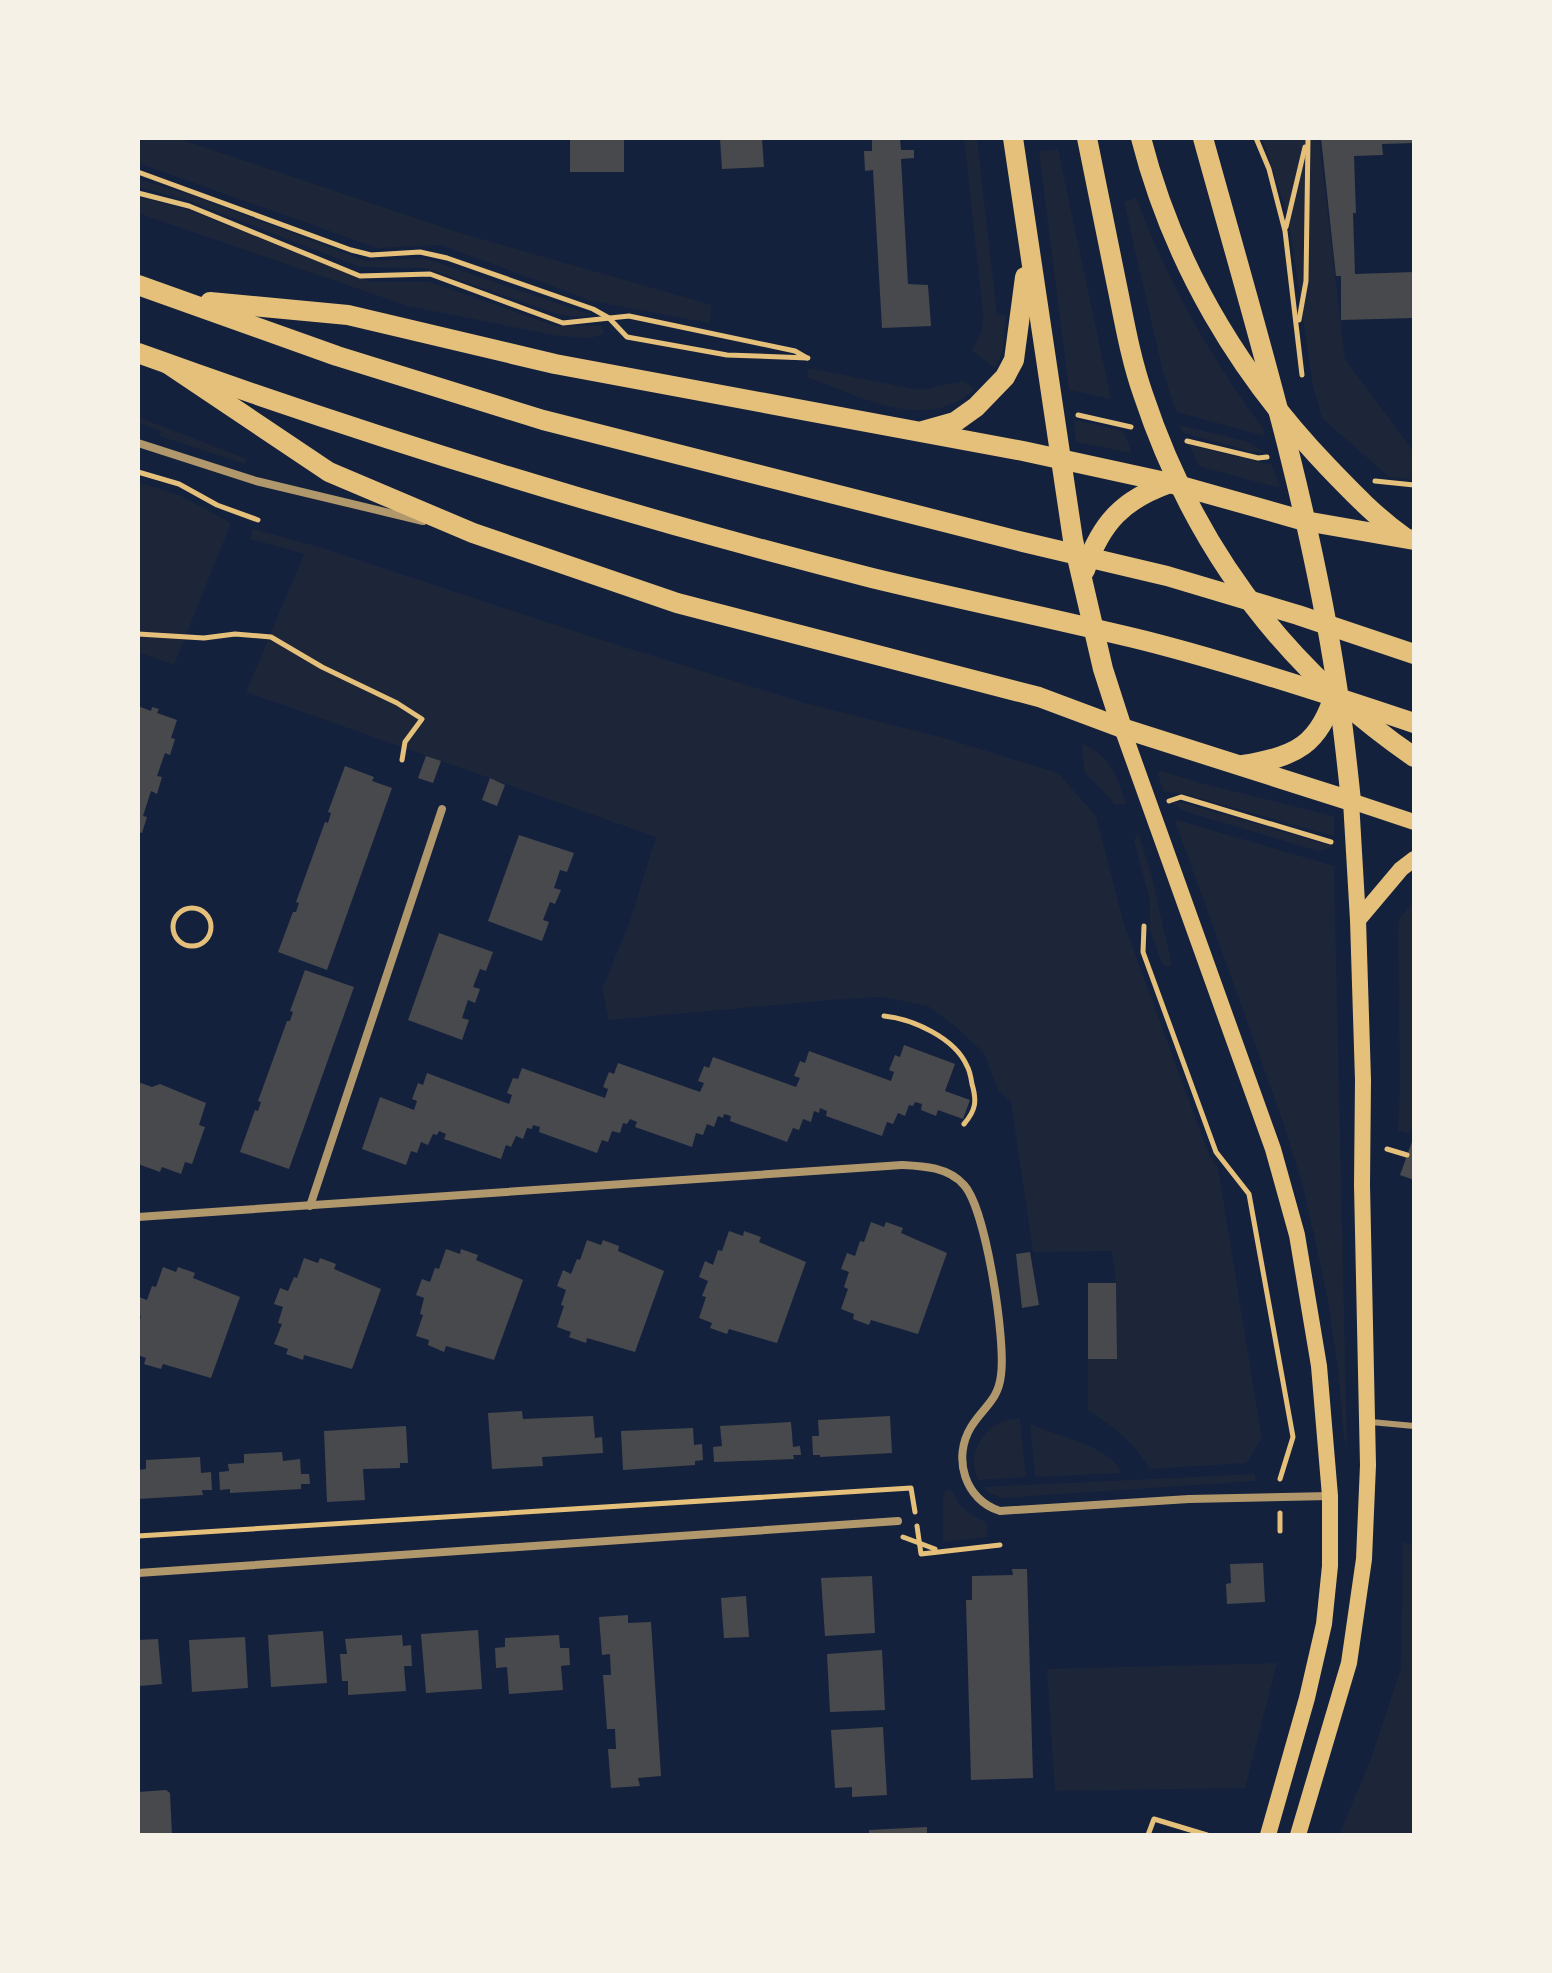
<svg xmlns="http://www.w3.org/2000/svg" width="1552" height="1973" font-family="Raleway,sans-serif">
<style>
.green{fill:#1d2539}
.building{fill:#48494c}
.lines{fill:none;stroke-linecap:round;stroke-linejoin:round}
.path{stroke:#e5c07b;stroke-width:5}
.service{stroke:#b1986c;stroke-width:6}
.minor{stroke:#b1986c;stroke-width:8}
.secondary{stroke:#e5c07b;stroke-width:16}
.primary{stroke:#e5c07b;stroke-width:20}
</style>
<rect width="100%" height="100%" fill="#14213d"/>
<g class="green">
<path d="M138 138H177L460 233 712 305 709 323 592 301 441 245 377 248 138 163Z"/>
<path d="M964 138H977L997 315H1006L1003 350 995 368 972 351 982 330 983 314Z"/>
<path d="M1262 138H1319L1345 359 1414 452V480L1389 477 1322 418 1313 386 1288 216Z"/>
<path d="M1058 149 1111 399 1069 390 1039 152Z"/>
<path d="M138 179 188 194 366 261 421 258 433 261 592 315 576 317 560 315 425 268 359 267 190 201 138 187Z"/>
<path d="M138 197 189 210 370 282H430L556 326H602L604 334 591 338 558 336 408 306 138 213Z"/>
<path d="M1136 197C1167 281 1209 356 1263 428L1265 436 1176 412 1162 368 1124 202Z"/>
<path d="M809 368 920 390 963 381 975 389C927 434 859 396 807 377Z"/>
<path d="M138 417 247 459 244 464 160 436 161 431 138 423Z"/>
<path d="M1074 420 1123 431 1132 453 1076 442Z"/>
<path d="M1179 425 1246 441 1264 452 1249 451 1183 433Z"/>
<path d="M1189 445 1272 465 1280 486 1276 487 1199 466Z"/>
<path d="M138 482 181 496 231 523 174 665 138 652Z"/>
<path d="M253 529 322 548 589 636 805 703 944 738 1058 773 1096 816 1124 924 1209 1155 1218 1168 1262 1439 1246 1463 1150 1469C1134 1442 1114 1427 1088 1410V1359L1117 1358 1116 1283 1112 1251 1033 1252 1011 1102 998 1090 984 1053 956 1027 928 1006 883 997 842 999 609 1020 602 989 629 924 656 837 246 692 304 554 250 539Z"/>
<path d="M1082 743C1112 758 1116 774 1126 804H1115L1084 771Z"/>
<path d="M1161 771 1204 784 1334 816V836L1181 793 1164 792 1157 772Z"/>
<path d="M1181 802 1332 846 1331 848 1318 851 1183 811 1172 803Z"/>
<path d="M1177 820 1334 866 1347 1449 1344 1438 1338 1369 1327 1295 1303 1186 1281 1116 1175 821Z"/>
<path d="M1138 833 1151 873 1172 965 1166 967 1162 963 1150 930V901L1134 840Z"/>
<path d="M1411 905H1414V1126L1408 1133 1398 1130 1400 1085 1398 926 1400 918Z"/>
<path d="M1012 1419H1020L1026 1477 978 1480C965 1453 985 1423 1012 1419Z"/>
<path d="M1030 1424C1060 1438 1105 1442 1122 1473L1035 1477Z"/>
<path d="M1255 1474V1481L1003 1498 989 1493 984 1487Z"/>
<path d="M947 1489 951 1490 960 1505 970 1514 984 1521 987 1525V1537L943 1542V1495Z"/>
<path d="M1403 1542 1414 1546V1835H1339L1370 1761 1401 1668Z"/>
<path d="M1277 1663 1245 1788 1055 1791 1047 1669Z"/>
</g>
<g class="building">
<rect x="570" y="138" width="54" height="34"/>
<path d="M720 138H762L764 167 722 169Z"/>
<path d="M872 138H900L901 150H914V158L901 159 908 284 928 285 931 326 882 328 873 170 865 171 864 151H872Z"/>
<path d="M1321 138H1414V143L1382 144 1383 155 1354 156 1356 213H1353L1355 274 1414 272V318L1341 320V276H1336Z"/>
<path d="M138 706 151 711 152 707 159 709 157 713 177 720 171 738 175 739 170 755 165 753 157 776 162 777 157 794 151 791 143 816 147 817 142 833 138 832Z"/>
<path d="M426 756 441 761 433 783 418 778Z"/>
<path d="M345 766 374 777 372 781 392 788 327 970 278 952 293 912H296L299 903 296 902 325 822 328 823 331 813 328 812Z"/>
<path d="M490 778 505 785 497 806 482 800Z"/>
<path d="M519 835 574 853 567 872 560 870 554 888 561 890 555 904 550 902 543 920 549 922 542 941 488 921Z"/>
<path d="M439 933 493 952 486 971 480 969 473 987 480 989 475 1003 468 1000 462 1018 469 1020 462 1040 408 1020Z"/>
<path d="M305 970 354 987 289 1169 240 1152 255 1110 258 1111 261 1102 258 1101 287 1021H290L293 1012 290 1011Z"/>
<path d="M904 1045 955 1064 945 1091 970 1100 963 1119 938 1110 936 1116 921 1110 922 1104 915 1102 913 1106 909 1105 905 1116 898 1113 893 1124 887 1122 882 1136 826 1116 827 1111 820 1108 819 1113 814 1111 811 1122 803 1119 799 1130 793 1128 787 1142 730 1121 731 1116 724 1114 723 1118 718 1116 714 1127 707 1124 703 1135 696 1133 692 1147 635 1127 637 1122 630 1119 627 1124 623 1123 620 1133 612 1131 608 1142 602 1140 597 1153 539 1132 540 1127 533 1125 532 1129 527 1128 523 1139 516 1136 511 1147 506 1145 501 1159 444 1139 446 1134 439 1131 437 1135 433 1134 428 1145 421 1142 417 1153 411 1151 406 1165 362 1149 380 1097 414 1110 417 1101 412 1099 418 1083 423 1085 427 1073 509 1104 512 1095 507 1093 513 1078 518 1079 522 1068 605 1098 608 1089 603 1087 609 1072 614 1074 618 1063 700 1092 704 1083 698 1081 704 1066 709 1068 713 1057 796 1087 800 1078 794 1076 800 1061 805 1063 809 1051 891 1081 894 1072 889 1070 895 1055 900 1057Z"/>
<path d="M138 1082 152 1087 160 1084 206 1103 199 1125 205 1127 192 1164 185 1162 181 1174 162 1167 160 1172 138 1164Z"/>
<path d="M1414 1136V1180L1400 1175Z"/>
<path d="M871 1222 884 1227 886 1222 903 1228 901 1233 947 1253 918 1334 871 1320 869 1325 853 1319 854 1314 841 1309 848 1289 844 1287 849 1272 841 1269 847 1253 855 1256 860 1241 864 1242Z"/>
<path d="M729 1231 743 1236 744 1231 761 1237 759 1242 806 1262 777 1343 729 1329 727 1334 710 1328 712 1323 699 1318 706 1297 702 1296 708 1281 699 1277 705 1261 713 1265 718 1250 722 1251Z"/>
<path d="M587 1240 601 1245 603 1240 619 1246 618 1251 664 1271 635 1352 587 1338 586 1343 569 1337 571 1332 557 1327 564 1306 561 1305 566 1290 557 1286 563 1270 571 1274 577 1259 580 1260Z"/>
<path d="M446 1249 460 1254 461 1249 478 1255 476 1260 523 1280 494 1360 446 1346 444 1352 428 1345 429 1340 416 1336 423 1315 420 1314 424 1298 416 1295 422 1279 430 1282 435 1268 439 1269Z"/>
<path d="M1030 1252 1039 1305 1022 1308 1016 1254Z"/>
<path d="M304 1258 318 1263 320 1258 336 1264 334 1269 381 1289 352 1369 304 1355 303 1360 286 1354 288 1349 274 1344 282 1324 278 1323 283 1307 274 1304 280 1288 288 1291 294 1277 297 1278Z"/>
<path d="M163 1267 176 1272 178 1267 195 1273 193 1278 240 1297 211 1378 163 1364 161 1369 144 1364 146 1358 138 1355V1326L141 1316 138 1315V1299L139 1297 147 1300 152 1286 156 1287Z"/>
<path d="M1088 1283H1116L1117 1359H1088Z"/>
<path d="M522 1411 523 1419 593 1416 595 1438 602 1437 603 1453 542 1457 543 1466 492 1469 488 1413Z"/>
<path d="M890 1416 892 1453 820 1457V1455H813L812 1436H819L818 1420Z"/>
<path d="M791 1422 793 1447 800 1446 801 1455H793L794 1459 714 1462 713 1447 722 1446 720 1426Z"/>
<path d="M406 1426 408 1463H400V1468L363 1469 365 1500 327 1502 324 1431Z"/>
<path d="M693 1428 694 1445 702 1444 703 1460 695 1461V1465L623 1470 621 1431Z"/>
<path d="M282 1452 283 1461 300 1459 301 1474H309L310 1484H301V1489L266 1491 230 1493V1489L220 1490 219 1472 229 1471 228 1464 244 1463V1454Z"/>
<path d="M200 1457 201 1473 211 1472 212 1490H202L203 1495 138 1499V1470L146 1469V1460Z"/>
<path d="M1263 1563 1265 1602 1227 1604 1226 1584 1231 1583 1230 1564Z"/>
<path d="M1012 1569H1027L1033 1778 971 1780 966 1600H972V1576L1013 1575Z"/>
<path d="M872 1576 875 1633 825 1636 821 1578Z"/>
<path d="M746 1596 749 1637 724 1638 721 1598Z"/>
<path d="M628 1615V1623L651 1622 661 1776 638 1778 640 1786 611 1788 608 1749H616L615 1729H607L603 1675H611L610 1654 602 1655 599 1617Z"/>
<path d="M478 1630 482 1689 426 1693 421 1634Z"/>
<path d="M323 1631 327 1683 271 1687 268 1635Z"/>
<path d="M402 1635 403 1646 411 1645 412 1666H404L406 1691 348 1695V1681H342L340 1654H347L345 1639Z"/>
<path d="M559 1635 560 1648H569L570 1665 561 1666 563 1690 509 1694 507 1667 496 1668 495 1648 505 1647V1638Z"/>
<path d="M245 1637 248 1688 192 1692 189 1640Z"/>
<path d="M158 1639 162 1684 140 1686 138 1640Z"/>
<path d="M882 1650 885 1710 830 1712 827 1654Z"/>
<path d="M883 1727 887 1795 852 1797V1787L835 1788 831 1730Z"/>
<path d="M166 1790 170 1793 172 1835H138V1792Z"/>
<path d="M927 1827V1835H869V1830Z"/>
</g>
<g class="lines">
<g class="path">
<path d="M1256 138 1269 169 1285 231 1302 375"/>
<path d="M138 172 351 250 371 255 420 252 447 258 593 309 609 318 627 337 727 355 808 358"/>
<path d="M138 193 189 206 360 276 430 274 563 323 629 316 795 351 807 358"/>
<path d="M1286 227 1305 147"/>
<path d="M1299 320 1306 281 1308 138"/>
<path d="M1078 415 1131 427"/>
<path d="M1187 441 1258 458 1267 457"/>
<path d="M138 472 179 484 217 505 258 520"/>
<path d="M1375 481 1414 485"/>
<path d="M138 634 204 638 235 634 271 637 322 667 397 703 422 719 405 742 402 760"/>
<path d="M1169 801 1181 797 1331 842"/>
<circle cx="192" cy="927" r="19"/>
<path d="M1144 926 1143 952 1216 1152 1249 1194 1293 1437 1280 1479"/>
<path d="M884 1016C913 1019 955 1038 967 1066 970 1071 971 1078 972 1084 977 1101 976 1110 964 1124"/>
<path d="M1387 1149 1407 1155"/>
<path d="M1280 1513V1531"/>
<path d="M917 1526 921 1554 1000 1545"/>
<path d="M138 1536 911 1488 915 1512"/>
<path d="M903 1537 935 1549"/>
<path d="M1148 1835 1154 1819 1207 1835"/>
</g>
<path class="service" d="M1371 1422 1414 1426"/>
<g class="minor">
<path d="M138 443 256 481 423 521"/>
<path d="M310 1206 442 809"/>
<path d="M138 1217 902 1165C923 1166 948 1167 964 1185 986 1209 1006 1341 1001 1375 998 1401 984 1406 971 1427 952 1458 965 1500 1000 1511L1189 1499 1330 1496"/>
<path d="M138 1573 898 1521"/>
</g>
<g class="secondary">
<path d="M1122 728 1273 1149 1297 1235 1319 1366 1330 1496V1566L1324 1624 1307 1698 1268 1835"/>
<path d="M1358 920 1401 869 1414 859"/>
<path d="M1298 1835 1349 1663 1364 1559 1368 1465 1362 1185 1363 1080 1358 920 1351 801 1414 822"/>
</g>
<g class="primary">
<path d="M1013 138 1073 540 1103 669 1122 728"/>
<path d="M1087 138C1097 186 1106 233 1116 281 1124 319 1130 357 1143 394 1193 545 1283 667 1414 757"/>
<path d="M1141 138C1173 263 1239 374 1328 467 1352 492 1376 517 1404 537"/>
<path d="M138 285 337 356 543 420 1023 542 1167 576 1298 615 1414 654"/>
<path d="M210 302 348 315 555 364 1023 451 1170 483 1305 521 1414 540"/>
<path d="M138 353C379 440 624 515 872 578 963 600 1055 619 1146 641 1236 664 1325 693 1414 723"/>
<path d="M168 364 329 472 473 533 677 603 1039 697 1122 728 1351 801C1347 763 1343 724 1337 686 1309 500 1253 319 1203 138"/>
<path d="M923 431 955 422 976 407 1005 377 1014 360 1025 277"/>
<path d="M1085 570C1101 522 1124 499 1170 483"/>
<path d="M1243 765C1295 757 1320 745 1335 692"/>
</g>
</g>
<rect width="1552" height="1973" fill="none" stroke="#f6f1e7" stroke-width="280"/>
</svg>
